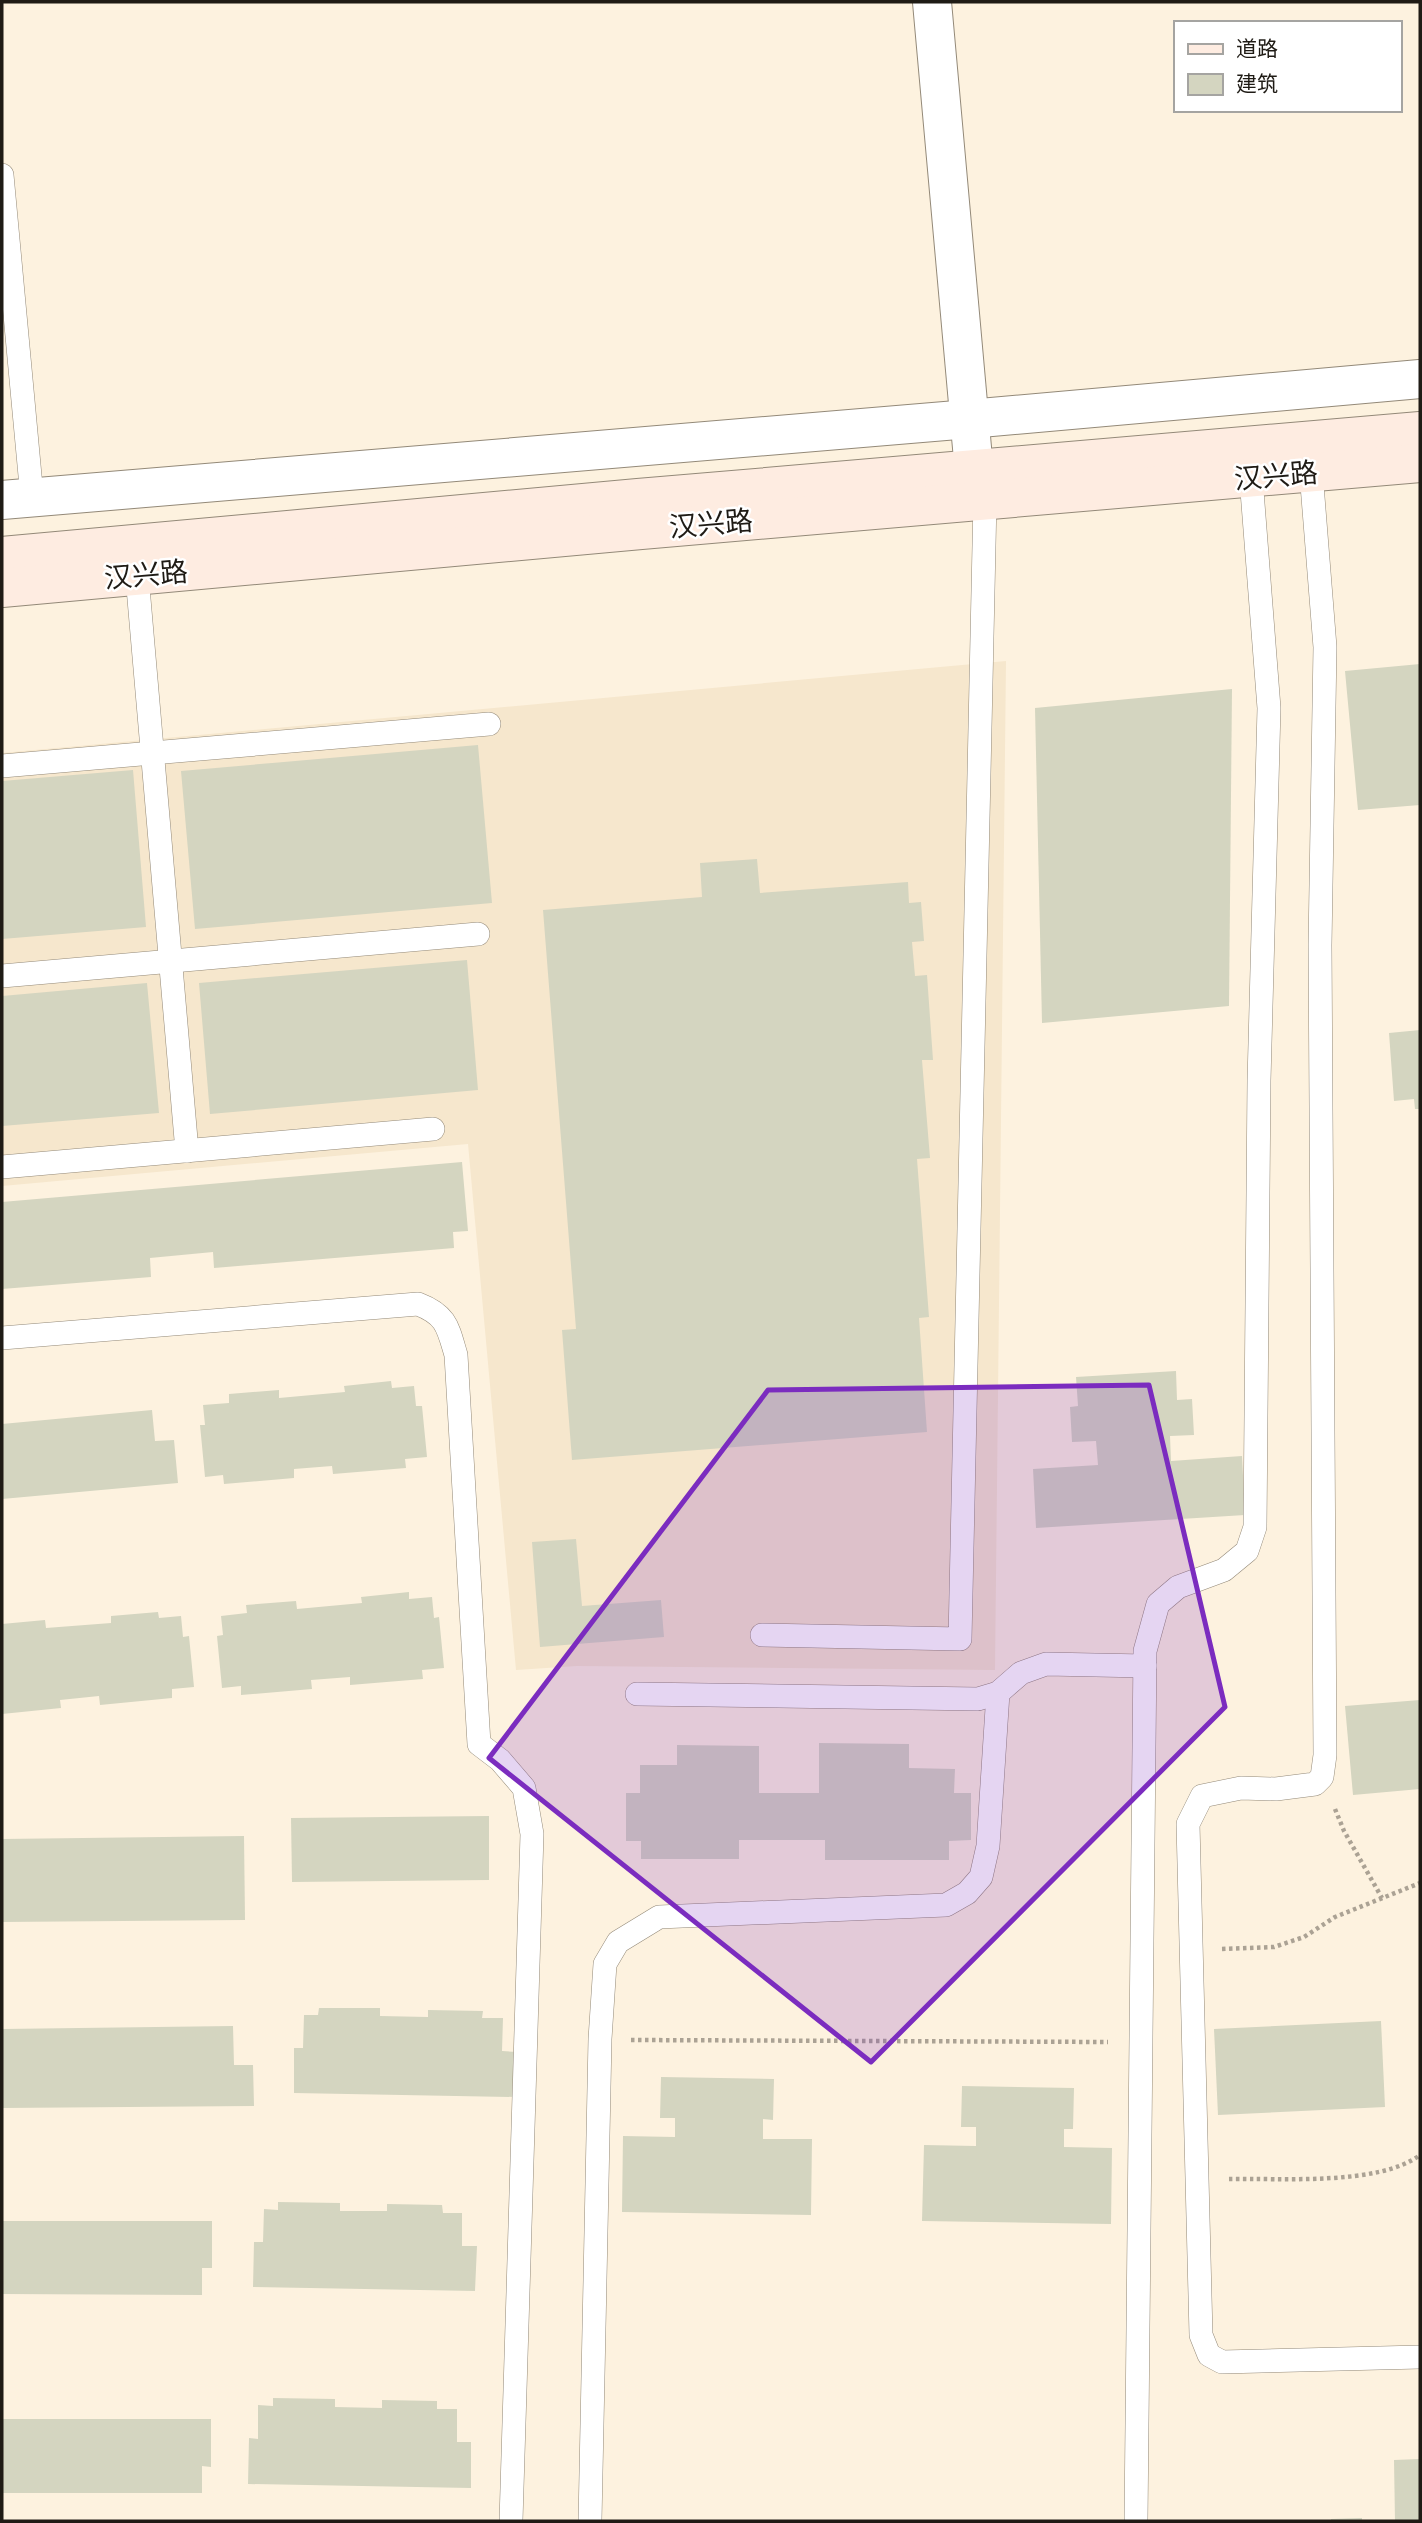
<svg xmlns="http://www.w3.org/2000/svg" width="1422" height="2523" font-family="Jost,'Noto Sans SC',sans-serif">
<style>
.built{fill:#f6e7cd}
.building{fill:#d4d5c0}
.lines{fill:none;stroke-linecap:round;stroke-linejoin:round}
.lane-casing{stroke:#938978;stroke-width:24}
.street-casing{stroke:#938978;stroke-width:40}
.secondary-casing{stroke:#938978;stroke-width:40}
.path{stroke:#aba294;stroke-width:4.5;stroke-dasharray:3.5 3.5;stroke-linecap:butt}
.lane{stroke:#fff;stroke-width:23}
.street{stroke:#fff;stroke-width:38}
.secondary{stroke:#feece1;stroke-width:38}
.marked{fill:#7b2cbf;fill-opacity:0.2;stroke:#7b2cbf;stroke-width:5;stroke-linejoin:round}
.labels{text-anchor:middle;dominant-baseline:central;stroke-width:5;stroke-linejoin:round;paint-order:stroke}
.street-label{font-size:28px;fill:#1f1b15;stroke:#fff}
</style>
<rect width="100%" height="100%" fill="#fdf2df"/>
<path class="built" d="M1006 661 995 1670 577 1666 516 1670 468 1144 2 1186V753Z"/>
<g class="building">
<path d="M1420 664V805L1358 810 1345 671Z"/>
<path d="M1232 689 1229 1006 1042 1023 1035 708Z"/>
<path d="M478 745 492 903 195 929 181 771Z"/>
<path d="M133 770 146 927 2 939V781Z"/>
<path d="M757 859 760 893 908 882 909 903 921 902 924 941 912 942 915 976 927 975 933 1060H922L930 1158 917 1159 929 1317 919 1318 927 1432 572 1460 562 1330 576 1329 543 910 702 897 700 863Z"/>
<path d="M467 960 478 1090 210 1114 199 983Z"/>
<path d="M147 983 159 1113 2 1126V996Z"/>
<path d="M1420 1030V1109H1415L1414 1099 1394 1101 1389 1033Z"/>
<path d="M462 1162 468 1231 453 1232 454 1248 214 1268 213 1252 150 1258 151 1277 2 1289V1202Z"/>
<path d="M1176 1371 1177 1400 1192 1399 1194 1435 1170 1436 1171 1461 1242 1456 1245 1515 1036 1528 1033 1469 1098 1465 1096 1441 1072 1442 1070 1407 1078 1406 1076 1377Z"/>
<path d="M391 1381 392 1388 414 1386 416 1406H422L427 1457 405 1459 406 1468 333 1474 332 1466 294 1469V1478L224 1484 223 1475 205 1477 200 1425H205L203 1405 229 1403V1394L279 1390V1398L345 1392 344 1386Z"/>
<path d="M152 1410 155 1441 174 1440 178 1483 2 1499V1424Z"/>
<path d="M576 1539 582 1606 661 1600 664 1637 540 1647 532 1542Z"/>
<path d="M409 1592V1599L432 1597 434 1618 439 1617 444 1668 422 1670 423 1679 350 1685V1677L311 1680 312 1689 241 1695V1686L222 1688 217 1636 223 1635 221 1616 247 1613 246 1605 296 1601 297 1609 362 1603 361 1597Z"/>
<path d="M158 1612 159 1618 181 1616 183 1637 189 1636 194 1687 172 1689V1698L100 1705 99 1696 60 1700 61 1708 2 1714V1624L45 1620 46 1628 111 1623V1616Z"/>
<path d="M1420 1700V1789L1353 1795 1345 1706Z"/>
<path d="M819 1743 909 1744V1768L955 1769 954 1793H971V1840L949 1841V1860H825V1840H739V1859H641V1841H626V1793H640V1765H677V1745L759 1746V1793H819Z"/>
<path d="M489 1816V1880L292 1882 291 1818Z"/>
<path d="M244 1836 245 1920 2 1922V1839Z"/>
<path d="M319 2008H380V2016L428 2017V2010L483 2011 482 2018H503L502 2051 517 2052 516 2097 294 2093V2048H303L304 2015H318Z"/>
<path d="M1381 2021 1385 2107 1218 2115 1214 2029Z"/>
<path d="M233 2026 234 2065H253L254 2106 2 2108V2029Z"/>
<path d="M661 2077 774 2079 773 2120 763 2119V2139H812L811 2215 622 2212 623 2136 675 2137V2118H660Z"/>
<path d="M962 2086 1074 2088 1073 2129H1064V2147L1112 2148 1111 2224 922 2221 924 2145 976 2146V2127H961Z"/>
<path d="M278 2202 340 2203V2211H387V2204L442 2205 443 2213H462V2246H477L475 2291 253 2287 254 2242H263L264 2209 278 2210Z"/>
<path d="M2 2221H212V2268H202V2295L2 2294Z"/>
<path d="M273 2398 335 2399V2407L382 2408V2400L437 2401V2409H457V2442H471V2488L248 2484 249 2438 258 2439V2405L273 2406Z"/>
<path d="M2 2419H211V2467L202 2466V2493H2Z"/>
<path d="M1420 2459V2520L1395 2521 1394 2460Z"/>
<path d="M1362 2518V2521H1331V2519Z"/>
</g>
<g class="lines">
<defs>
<g id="lane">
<path d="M2 175 32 497"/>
<path d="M1311 472 1325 647 1320 945 1325 1755 1322 1777 1315 1784 1276 1789 1241 1788 1202 1796 1188 1824 1201 2335 1209 2355 1222 2362 1420 2357"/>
<path d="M137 576 187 1151"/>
<path d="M2 766 489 724"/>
<path d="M2 976 478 934"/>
<path d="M2 1167 433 1129"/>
<path d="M2 1338 418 1304C447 1315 448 1328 456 1355L479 1744 500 1760 524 1788 532 1834 511 2521"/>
<path d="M762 1635 960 1639 985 500"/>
<path d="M637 1694 978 1699 998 1693 1021 1673 1046 1664 1145 1666"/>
<path d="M590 2521 600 2039 605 1964 618 1942 659 1917 946 1905 967 1893 981 1877 988 1846 998 1693"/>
<path d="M1136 2521 1145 1651 1158 1604 1178 1587 1224 1570 1247 1551 1255 1527 1259 1081 1269 708 1251 478"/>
</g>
<g id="street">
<path d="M932 2 974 470"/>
<path d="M2 500 969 419 1420 379"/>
</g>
<g id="secondary">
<path d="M2 556 638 498 1420 431"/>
<path d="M2 588 641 530 1420 463"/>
</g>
</defs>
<use href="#lane" class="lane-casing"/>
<use href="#street" class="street-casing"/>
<use href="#secondary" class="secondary-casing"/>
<g class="path">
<path d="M1335 1809 1344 1831 1382 1898"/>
<path d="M1222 1949 1274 1947 1304 1937 1335 1917 1420 1883"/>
<path d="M631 2040 1108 2042"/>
<path d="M1229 2179C1280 2178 1379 2186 1420 2155"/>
</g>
<use href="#lane" class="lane"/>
<use href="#street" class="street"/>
<use href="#secondary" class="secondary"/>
</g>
<path class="marked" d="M1149 1385 1225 1707 871 2062 489 1758 768 1390Z"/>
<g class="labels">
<g class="street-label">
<text transform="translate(1276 476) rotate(-5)">汉兴路</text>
<text transform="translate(711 524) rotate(-5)">汉兴路</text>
<text transform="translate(146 575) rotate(-5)">汉兴路</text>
</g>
</g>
<rect width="1422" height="2523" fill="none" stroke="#1f1b15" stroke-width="7"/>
<rect x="1174" y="21" width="228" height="91" fill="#ffffff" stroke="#a5a4a1" stroke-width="2"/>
<rect x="1188" y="44" width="35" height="10" fill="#feece1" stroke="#a5a4a1" stroke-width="2"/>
<text x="1236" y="56" font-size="21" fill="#1f1b15">道路</text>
<rect x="1188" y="74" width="35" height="21" fill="#d4d5c0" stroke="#a5a4a1" stroke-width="2"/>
<text x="1236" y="91" font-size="21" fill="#1f1b15">建筑</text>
</svg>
